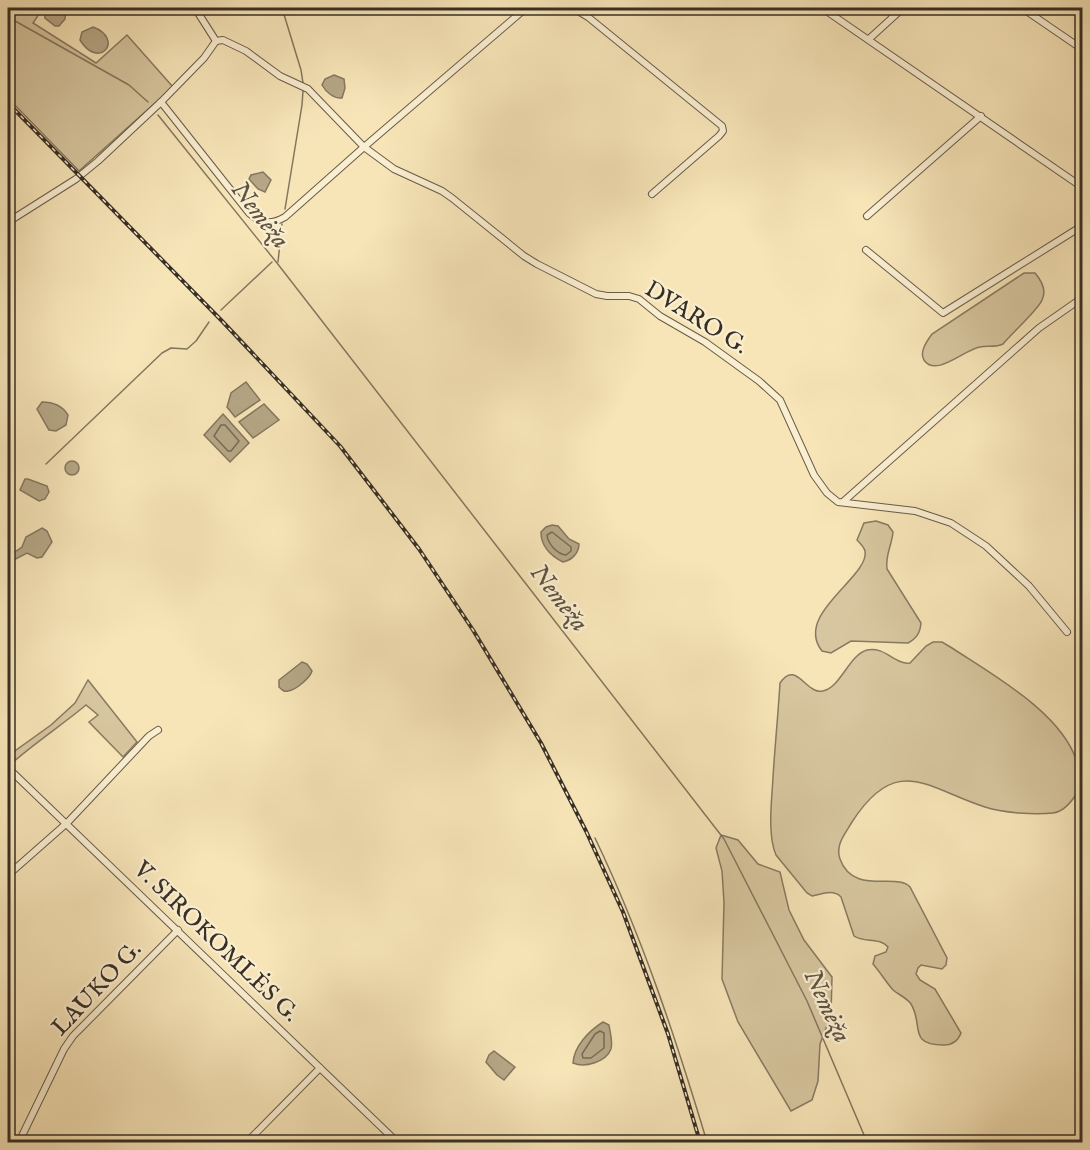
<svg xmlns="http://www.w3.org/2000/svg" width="1090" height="1150" font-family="'IM FELL English',serif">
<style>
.green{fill:#d7c69f;stroke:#887a62;stroke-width:1.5}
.water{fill:#b6a786;stroke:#84775f;stroke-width:1.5}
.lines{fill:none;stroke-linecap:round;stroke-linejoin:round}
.shore{stroke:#776b55;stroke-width:1.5}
.stream{stroke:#84775f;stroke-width:1.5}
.street-casing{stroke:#685c49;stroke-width:8}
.street{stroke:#faeed1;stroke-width:6}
.rail-casing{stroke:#382f24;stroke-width:4}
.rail{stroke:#faeed1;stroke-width:1.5;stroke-dasharray:4.5;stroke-linecap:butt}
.labels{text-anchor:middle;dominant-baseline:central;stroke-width:4.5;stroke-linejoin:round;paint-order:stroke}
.street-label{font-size:24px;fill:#382f24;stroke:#faeed1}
.water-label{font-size:26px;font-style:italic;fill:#5e5341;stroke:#faeed1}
</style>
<rect width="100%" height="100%" fill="#f7e5b8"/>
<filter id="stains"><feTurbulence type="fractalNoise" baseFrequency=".00333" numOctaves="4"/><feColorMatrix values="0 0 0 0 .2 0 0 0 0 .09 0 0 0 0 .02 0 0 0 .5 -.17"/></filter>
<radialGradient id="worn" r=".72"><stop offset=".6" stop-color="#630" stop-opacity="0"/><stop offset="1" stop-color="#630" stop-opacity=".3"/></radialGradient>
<g class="green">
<path d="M8 8H43L33 23 96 63 127 35 173 87 79 171 8 98Z"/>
<path d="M1024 273H1035C1041 280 1047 290 1042 300 1038 310 1011 334 1003 344 994 348 988 345 980 347 965 349 936 378 924 360 919 352 927 341 932 334Z"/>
<path d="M876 521 888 525 893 532C892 545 885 555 887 569L921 623C920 633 917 638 908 643L851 641 831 653 822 651C793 614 870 577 865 551 864 547 860 543 857 540L864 523Z"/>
<path d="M933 642H942L952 648C993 675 1062 713 1077 762 1080 772 1082 783 1077 793 1072 801 1063 812 1053 813 1035 815 1003 813 985 807 928 789 897 752 852 822 845 834 835 845 840 859 853 896 898 872 910 887L947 958 946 965 942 969 921 965 918 968 916 974 920 980 935 989 961 1033C958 1041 953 1045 944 1045 907 1045 924 1025 911 1004 907 998 899 995 893 990 886 982 880 972 873 964L875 956 886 952 888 947C880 937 864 943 854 936L841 897C833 889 822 894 812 896L807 893 776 855C767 834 772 799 773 777 775 746 778 715 780 683 796 659 806 695 823 691 841 687 849 655 867 650 885 646 895 665 910 663L926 646Z"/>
<path d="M88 680 137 742 123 757 89 722 98 715 86 705C62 725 36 742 12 763L8 759V756L51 725 75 703Z"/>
<path d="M721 835 738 840 758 864 780 872 789 910 804 940 832 977 831 1015 820 1044 818 1081 812 1100 791 1111 738 1022 722 979 724 903 722 871 716 848Z"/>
</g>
<g class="water">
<path d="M47 8H64L66 10 65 19 59 26H55L45 18 44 11Z"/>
<path d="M93 27C125 39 99 71 80 40L82 32Z"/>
<path d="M334 75 344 79 345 88 342 98C334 99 326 92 322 85L325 79Z"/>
<path d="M263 172 271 180 265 192 258 189 249 179 251 175Z"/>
<path d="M246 382 260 400 235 417 227 407 231 393Z"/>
<path d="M42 402C53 402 62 405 68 415L66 425 56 431 49 430 37 409Z"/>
<path d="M264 404 279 420 253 438 239 422Z"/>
<path d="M223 414 249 443 230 462 204 435Z"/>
<circle cx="72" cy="468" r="7"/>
<path d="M25 479H28L47 486 49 492 45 499 39 501 20 490Z"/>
<path d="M552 525 558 526 569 539 579 544C579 553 572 560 563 562 551 556 541 546 541 532L546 527Z"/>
<path d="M42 528 47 531 52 542 42 557 37 558 27 553 12 561 8 560 9 556 22 547 26 537Z"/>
<path d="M302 662 307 664 312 671C310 678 296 690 288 691 284 692 282 690 279 687V680Z"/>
<path d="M603 1022 609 1025C610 1032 613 1042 611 1049 606 1062 585 1068 573 1063 574 1046 589 1031 603 1022Z"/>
<path d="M494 1051 515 1067 504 1080 497 1075 486 1062 489 1055Z"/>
</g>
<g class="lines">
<g class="shore">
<path d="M221 425H225L239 441 231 451H228L214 436Z"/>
<path d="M552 532 571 547V551L566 555C557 554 548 544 547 535Z"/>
<path d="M600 1031 604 1033V1048L591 1058H583L582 1054 595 1034Z"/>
</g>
<g class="stream">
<path d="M282 8 301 70 303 83"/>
<path d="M8 17 129 85 148 102"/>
<path d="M158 115 277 263 724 839 807 1001 867 1142"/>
<path d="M285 209 302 105 303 91"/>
<path d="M278 262 282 224"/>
<path d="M221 310 272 262"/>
<path d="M46 464 162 353 171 348 187 349 196 341 209 322"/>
<path d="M595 838C642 936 676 1039 707 1142"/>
</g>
<defs>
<g id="street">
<path d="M195 8 216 41"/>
<path d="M573 8 588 17 722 126 723 131 719 136 652 194"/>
<path d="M822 8 1082 187"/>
<path d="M1022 8 1082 49"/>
<path d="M869 39 903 8"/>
<path d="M216 41 223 40 246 51 280 76 308 89 364 147 394 169 442 191 452 198 524 256 537 264 596 294 607 296H629L639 299 660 316 705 342 759 381 780 400 814 475 827 493 838 502 915 511 951 523 986 546 1029 586 1067 632"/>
<path d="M161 102 249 213C261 224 271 225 285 217L364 147 526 8"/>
<path d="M867 216 981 116"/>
<path d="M8 222 76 179 98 161 161 102 204 58 216 41"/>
<path d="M866 250 943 313 1082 226"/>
<path d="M844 501 1039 328 1082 298"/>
<path d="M8 768 397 1142"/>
<path d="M8 875 67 823 149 736 158 730"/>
<path d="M19 1142 64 1049 73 1036 178 930"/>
<path d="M247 1142 320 1068"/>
</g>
</defs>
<use href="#street" class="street-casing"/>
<use href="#street" class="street"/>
<defs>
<path id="rail" d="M8 103 223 322 340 446 419 549 473 630 541 743 586 831 623 912 668 1034 700 1142"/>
</defs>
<use href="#rail" class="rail-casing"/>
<use href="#rail" class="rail"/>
</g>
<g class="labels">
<g class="street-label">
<text transform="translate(696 318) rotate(32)">DVARO G.</text>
<text transform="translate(216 942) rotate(44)">V. SIROKOMLĖS G.</text>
<text transform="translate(97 989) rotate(-47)">LAUKO G.</text>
</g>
<g class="water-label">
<text transform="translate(260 215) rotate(52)">Nemėža</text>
<text transform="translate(559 598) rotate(52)">Nemėža</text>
<text transform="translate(827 1006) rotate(65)">Nemėža</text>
</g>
</g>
<rect width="1090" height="1150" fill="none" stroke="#f7e5b8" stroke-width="30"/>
<rect x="9" y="9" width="1072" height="1132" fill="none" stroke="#382f24" stroke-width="3"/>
<rect x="15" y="15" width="1060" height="1120" fill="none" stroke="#382f24" stroke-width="1.5"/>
<rect width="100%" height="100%" filter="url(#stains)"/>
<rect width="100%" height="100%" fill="url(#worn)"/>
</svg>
